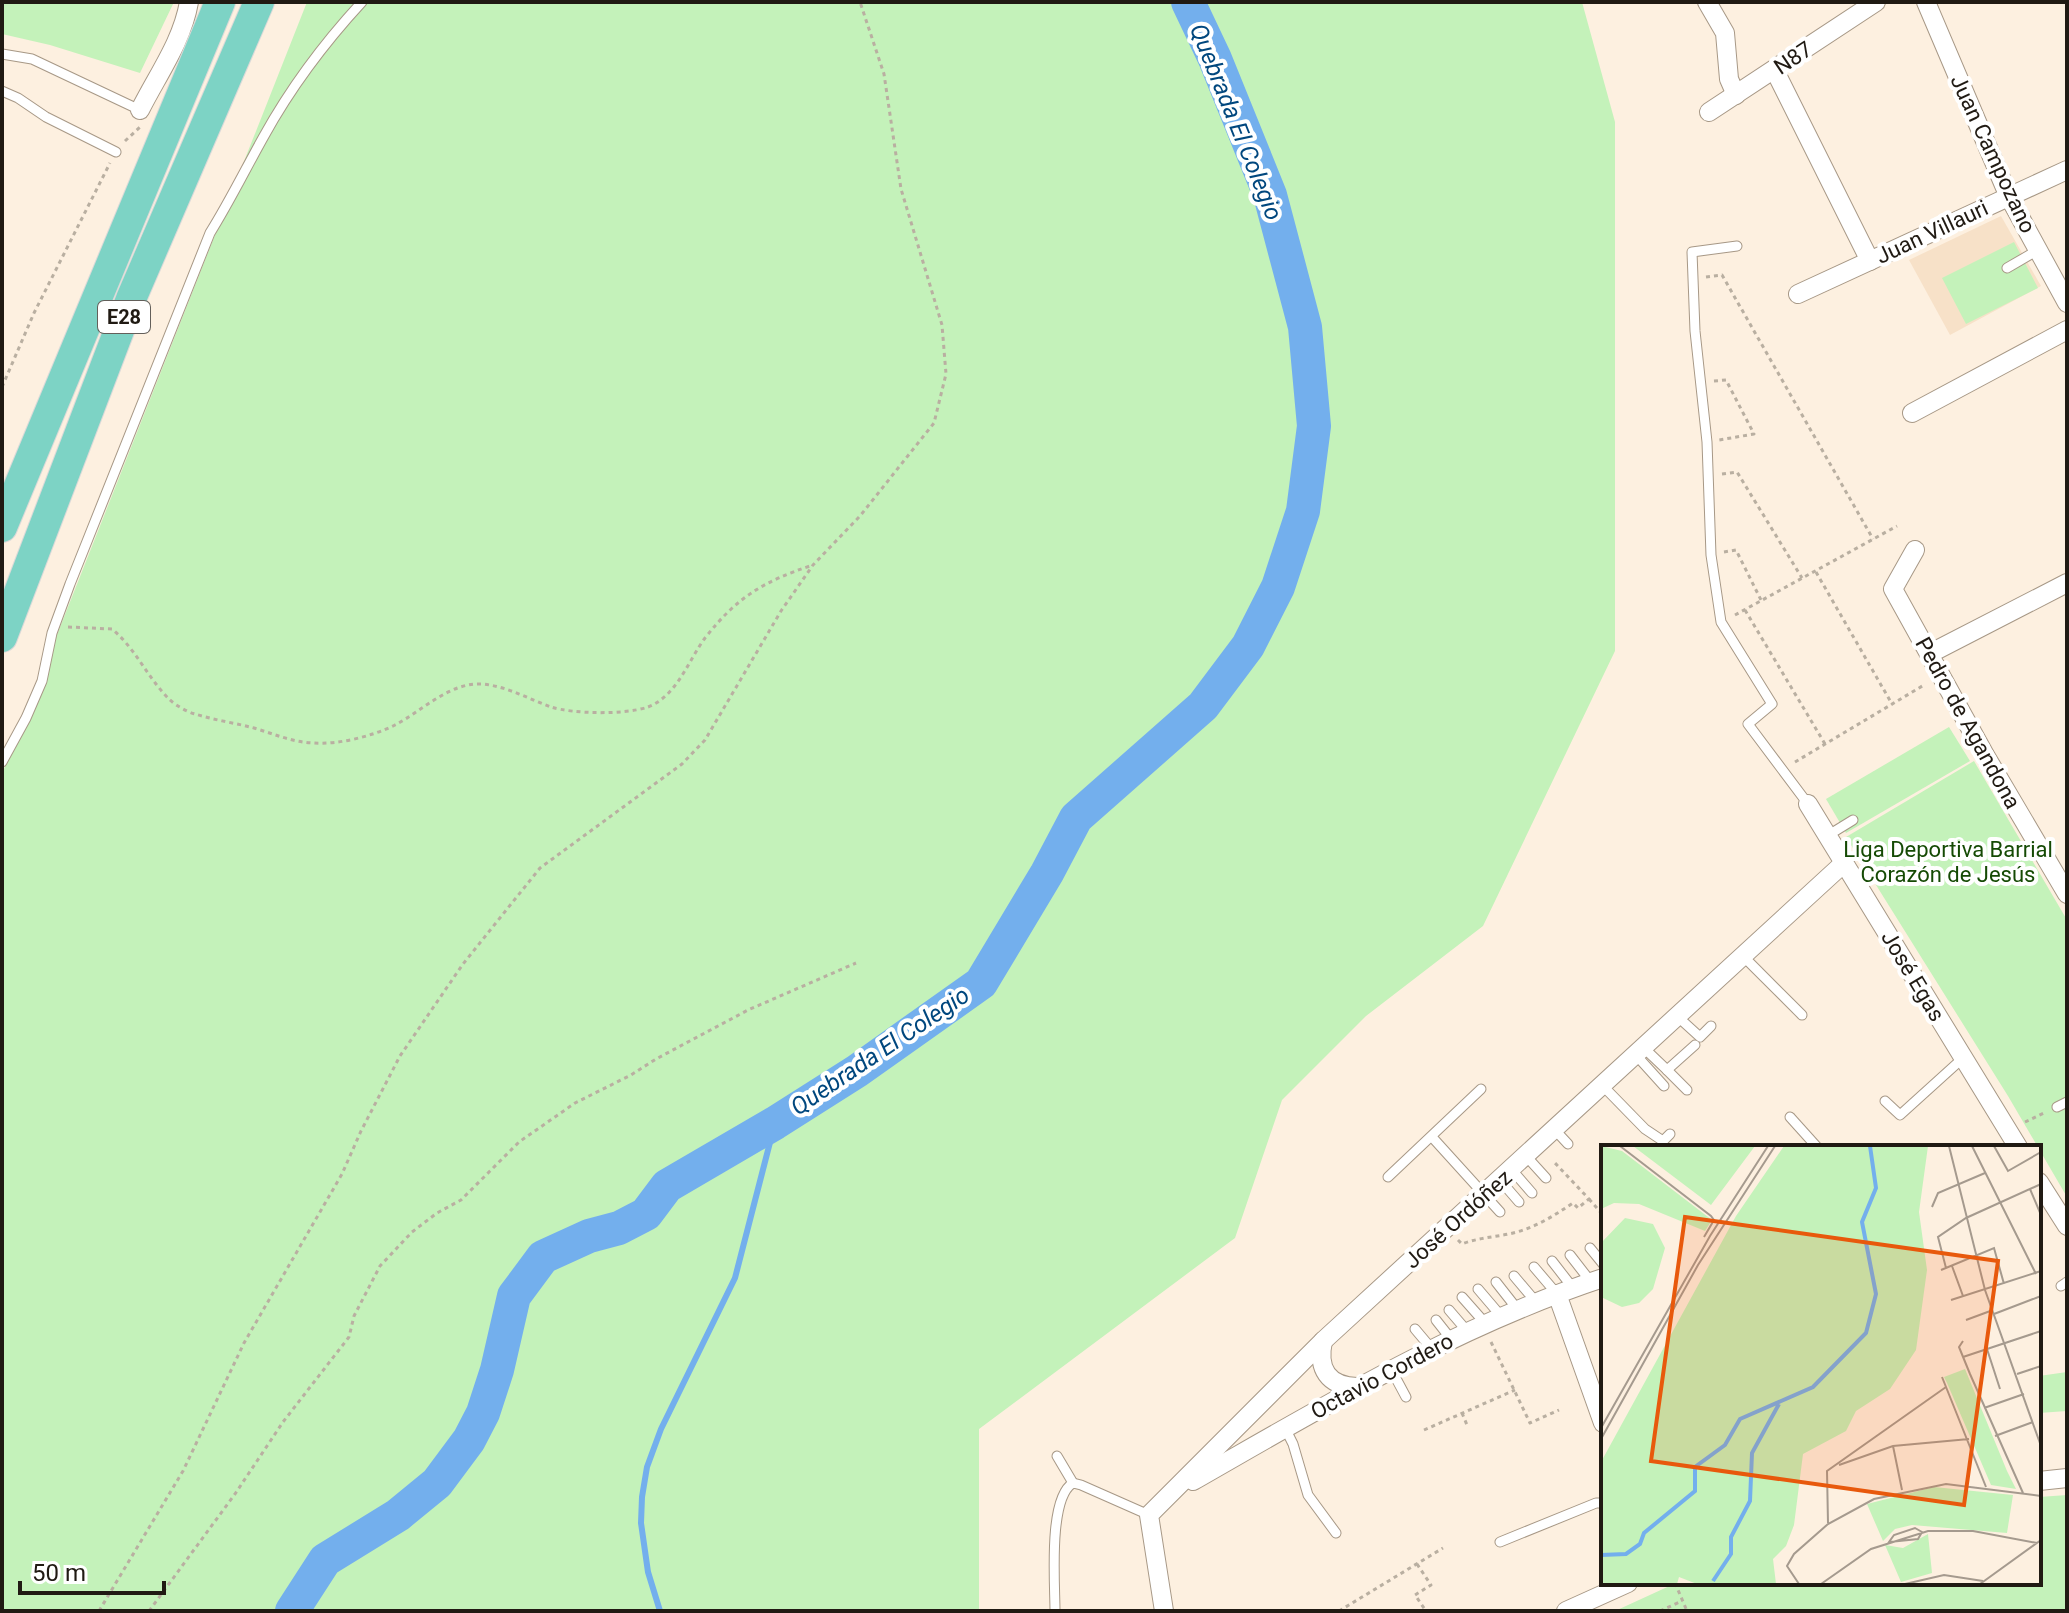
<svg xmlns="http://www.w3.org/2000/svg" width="2069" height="1613" font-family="Roboto,sans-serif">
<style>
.built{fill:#f7e1c8}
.green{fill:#c4f2ba}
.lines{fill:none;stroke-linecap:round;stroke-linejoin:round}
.stream{stroke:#73afed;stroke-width:6}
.river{stroke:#73afed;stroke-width:34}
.lane-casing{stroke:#a79886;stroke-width:11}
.street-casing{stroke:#a79886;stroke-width:20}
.primary-casing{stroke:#dbdad9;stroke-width:32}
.path{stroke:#b9afa1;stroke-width:3;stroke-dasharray:4 4;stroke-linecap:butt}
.lane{stroke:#fff;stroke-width:9}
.street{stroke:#fff;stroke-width:18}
.primary{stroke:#7dd3c5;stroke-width:30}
.labels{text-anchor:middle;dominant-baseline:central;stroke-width:8;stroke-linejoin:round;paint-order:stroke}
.shield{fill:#fff;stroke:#635f5a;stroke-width:2}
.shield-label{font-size:20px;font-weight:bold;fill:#201a13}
.street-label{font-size:22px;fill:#201a13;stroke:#fff}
.park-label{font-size:22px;fill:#154a04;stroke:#fff}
.water-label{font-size:24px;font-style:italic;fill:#00477e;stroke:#fff}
.inset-river{fill:none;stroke:#73afed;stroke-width:4}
.inset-road{fill:none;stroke:#a59a8e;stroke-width:2}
.view{fill:#e8590c;fill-opacity:0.15;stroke:#e8590c;stroke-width:4}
.inset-edge{fill:none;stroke:#201a13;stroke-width:4}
</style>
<rect width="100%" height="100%" fill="#fdf0e0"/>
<path class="built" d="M2001 216 2041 286 1950 335 1909 260Z"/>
<g class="green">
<path d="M2 2H174L140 73 50 45 2 34Z"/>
<path d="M307 2H1582L1615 122V651L1483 926 1366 1016 1282 1100 1235 1238 979 1429V1611H2V774Z"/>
<path d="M2014 242 2038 288 1966 324 1942 278Z"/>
<path d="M1949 727 1970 761 1846 833 1826 799Z"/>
<path d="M1974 761 2067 920V1197L2008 1096 1846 837Z"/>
<path d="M2067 1372V1411L2039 1413V1376Z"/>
<path d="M2067 1495V1611H1615L1676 1583H2039V1497Z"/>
</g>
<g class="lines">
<path class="stream" d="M660 1611 648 1572 641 1523 642 1497 647 1467 661 1429 735 1278 775 1123"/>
<path class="river" d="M292 1611 325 1560 398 1515 437 1483 469 1440 483 1413 497 1370 514 1296 543 1257 589 1236 619 1228 646 1214 667 1186 775 1123 857 1071 981 983 1047 873 1076 818 1203 706 1248 646 1278 587 1303 511 1314 426 1305 327 1270 195 1215 59 1188 2"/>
<defs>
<g id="lane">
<path d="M2 54 32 59 140 110"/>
<path d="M2 91 18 98 46 117 116 152"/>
<path d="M1737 246 1692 252 1695 331 1707 442 1711 555 1721 622 1772 704 1748 724 1808 804"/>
<path d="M2007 268 2038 250"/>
<path d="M2 762 26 718 42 681 52 633 70 584 210 233C230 201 246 168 264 136 290 89 326 41 362 2"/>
<path d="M1827 836 1853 820"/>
<path d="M1743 956 1802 1015"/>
<path d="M1678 1017 1700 1037 1711 1026"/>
<path d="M1644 1048 1667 1070 1695 1045"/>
<path d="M1636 1055 1664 1086"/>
<path d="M1667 1070 1687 1090"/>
<path d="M1603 1086 1645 1129 1663 1141 1670 1134"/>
<path d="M1885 1101 1900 1115 1963 1058"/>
<path d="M2057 1107 2067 1102"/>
<path d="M1790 1117 1817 1147"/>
<path d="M1555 1130 1568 1144"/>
<path d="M1432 1137 1500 1212"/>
<path d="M1526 1156 1546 1178"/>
<path d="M1512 1170 1532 1193"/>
<path d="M1388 1177 1481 1089"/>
<path d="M1500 1180 1519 1202"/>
<path d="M1590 1248 1603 1264"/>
<path d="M1570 1255 1591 1282"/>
<path d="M1552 1261 1573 1288"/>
<path d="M1534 1267 1557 1294"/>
<path d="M1514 1276 1536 1302"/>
<path d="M1496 1282 1518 1310"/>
<path d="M2061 1286 2067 1282"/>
<path d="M1478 1289 1501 1316"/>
<path d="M1462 1297 1485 1323"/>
<path d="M1449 1310 1467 1331"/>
<path d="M1436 1320 1451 1339"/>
<path d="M1415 1329 1431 1348"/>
<path d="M1391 1369 1406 1397"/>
<path d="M1285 1428 1293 1444 1308 1495 1336 1533"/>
<path d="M1057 1456 1073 1483"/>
<path d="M1500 1542 1596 1503H1603"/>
<path d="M1055 1611C1055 1583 1048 1498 1073 1483L1081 1485 1149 1515"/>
</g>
<g id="street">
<path d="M1707 2 1725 33 1729 79 1736 95"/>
<path d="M1926 2 2009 197 2067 303"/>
<path d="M1775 71 1870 261"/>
<path d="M140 110C158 74 182 42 189 2"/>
<path d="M1709 112 1876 2"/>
<path d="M1798 294 2067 170"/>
<path d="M1912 413 2067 330"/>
<path d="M1915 550 1893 589 1985 755 2067 894"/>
<path d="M1929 654 2067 583"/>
<path d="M1808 804 2018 1147"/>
<path d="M2039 1182 2067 1226"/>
<path d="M1557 1294 1603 1423"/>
<path d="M1323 1341C1317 1369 1328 1386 1357 1387"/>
<path d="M1193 1481C1326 1405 1457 1326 1603 1278"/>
<path d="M2039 1481 2067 1478"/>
<path d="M1164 1611 1149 1515 1323 1341 1844 863"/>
<path d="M1566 1611 1628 1583"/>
</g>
<g id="primary">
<path d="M2 527 220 2"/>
<path d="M2 637 131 299 259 2"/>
</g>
</defs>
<use href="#lane" class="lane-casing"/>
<use href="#street" class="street-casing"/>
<use href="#primary" class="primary-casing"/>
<g class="path">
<path d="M125 141 140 127"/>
<path d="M1706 277 1722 275 1873 539"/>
<path d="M1714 381 1726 380 1754 434 1719 440"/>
<path d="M2 387 34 313 110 163"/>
<path d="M1722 474 1737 472 1802 578"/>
<path d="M1724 552 1736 550 1761 600"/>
<path d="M1816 572 1892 704"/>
<path d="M1745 610 1825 744"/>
<path d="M1735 615 1897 526"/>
<path d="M68 627 112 629C136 649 147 677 169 699 175 705 187 712 195 714 214 720 235 723 254 728 274 734 292 742 313 743 338 745 373 736 395 725 422 711 450 682 482 684 506 686 529 699 551 707 573 714 625 715 648 707 677 696 688 661 705 638 737 597 764 581 813 565"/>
<path d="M1795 762 1924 685"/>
<path d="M2025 1122 2044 1113"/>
<path d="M1589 1199 1603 1215"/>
<path d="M1458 1240 1462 1244C1480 1237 1499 1237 1517 1232 1538 1226 1555 1215 1573 1203L1578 1208 1589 1199 1555 1163"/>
<path d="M1491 1342 1530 1423 1559 1410"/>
<path d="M1462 1413 1467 1425"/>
<path d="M1424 1430 1515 1390"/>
<path d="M1417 1564 1431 1585 1415 1595 1426 1611"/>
<path d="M1675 1583 1687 1611"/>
<path d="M99 1611 183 1471 244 1343 342 1174 361 1131 400 1056 463 964 540 868 682 764 705 740 781 611 813 565 860 516 934 423 946 374 942 325 901 189 884 74 860 2"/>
<path d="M149 1611 235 1494 283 1422 349 1337 354 1316 380 1266 412 1232 437 1213 461 1200 519 1142 575 1103 631 1075 656 1059 748 1010 856 963"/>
<path d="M1339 1611 1443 1548"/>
<path d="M1660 1611 1682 1601"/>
</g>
<use href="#lane" class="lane"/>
<use href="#street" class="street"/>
<use href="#primary" class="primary"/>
</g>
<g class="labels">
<rect class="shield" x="98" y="301" width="52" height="32" rx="6"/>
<g class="shield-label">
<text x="124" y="317">E28</text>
</g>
<g class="street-label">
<text transform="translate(1793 58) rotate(-34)">N87</text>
<text transform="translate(1993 154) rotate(65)">Juan Campozano</text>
<text transform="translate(1932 232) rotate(-25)">Juan Villauri</text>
<text transform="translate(1968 723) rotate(61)">Pedro de Agandona</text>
<text transform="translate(1913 976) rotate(59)">José Egas</text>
<text transform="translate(1458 1219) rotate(-42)">José Ordóñez</text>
<text transform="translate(1382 1376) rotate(-28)">Octavio Cordero</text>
</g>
<g class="park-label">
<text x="1948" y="849">Liga Deportiva Barrial<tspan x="1948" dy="25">Corazón de Jesús</tspan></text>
</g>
<g class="water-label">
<text transform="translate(1236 122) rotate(68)">Quebrada El Colegio</text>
<text transform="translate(880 1051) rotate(-34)">Quebrada El Colegio</text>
</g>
</g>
<g transform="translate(1601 1145)">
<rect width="440" height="440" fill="#fdf0e0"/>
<path d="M0 1 21 6 111 75 104 86 38 59 13 58 0 64ZM32 1H154L110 60ZM183 1H327L318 67 326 125 315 205 289 244 255 266 245 286 202 309 193 380 185 401 172 414 175 439H96L78 432 76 439H0V317L135 71ZM24 73 52 79 64 103 52 144 38 158 21 162 0 152V98ZM364 224 406 326 415 344 390 340 346 238 343 232ZM333 342 412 350 406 388 311 380 294 384 282 396 266 359ZM327 389 331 428 300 437 284 400 302 403Z" fill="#c4f2ba"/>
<path class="inset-river" d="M0 410 25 409 39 399 43 388 94 346V322L124 300 139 274 212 242 265 188 275 149 261 77 275 43 269 1M112 436 130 409V392L149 356 151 308 178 259"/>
<path class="inset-road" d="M19 1 110 71 113 75 103 92M348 1 384 145 440 301M371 1 435 129M393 1 407 26 440 7M429 44 440 70M331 62 337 48 384 28M351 121 362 151M345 123 337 92 365 73 440 39M340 125 393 103 403 139M350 155 440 126M393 169 440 151M365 175 392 165M362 196 358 202 369 229 422 348M386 204 399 244M362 212 440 186M416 229 440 221M341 232 385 342M383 263 423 249M0 283 109 91 167 1M394 291 432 277M0 294 97 120 174 1M292 301 301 345M238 320 292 301 368 294M227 378 226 326 345 242M314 383 321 387 317 394 288 397 293 390ZM198 439 186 421 193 409 227 379 273 354 345 339 440 351M220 439 270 404 327 386H372L436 398M304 439 343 430 382 436M379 439 440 395"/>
<path class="view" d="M84 72 397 116 363 360 50 316Z"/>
<rect width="440" height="440" class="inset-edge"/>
</g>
<rect width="2069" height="1613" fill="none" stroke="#201a13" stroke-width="8"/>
<path d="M20 1581v12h144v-12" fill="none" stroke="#201a13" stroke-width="4"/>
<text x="32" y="1581" font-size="24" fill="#201a13" stroke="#ffffff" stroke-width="6" paint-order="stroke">50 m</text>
</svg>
